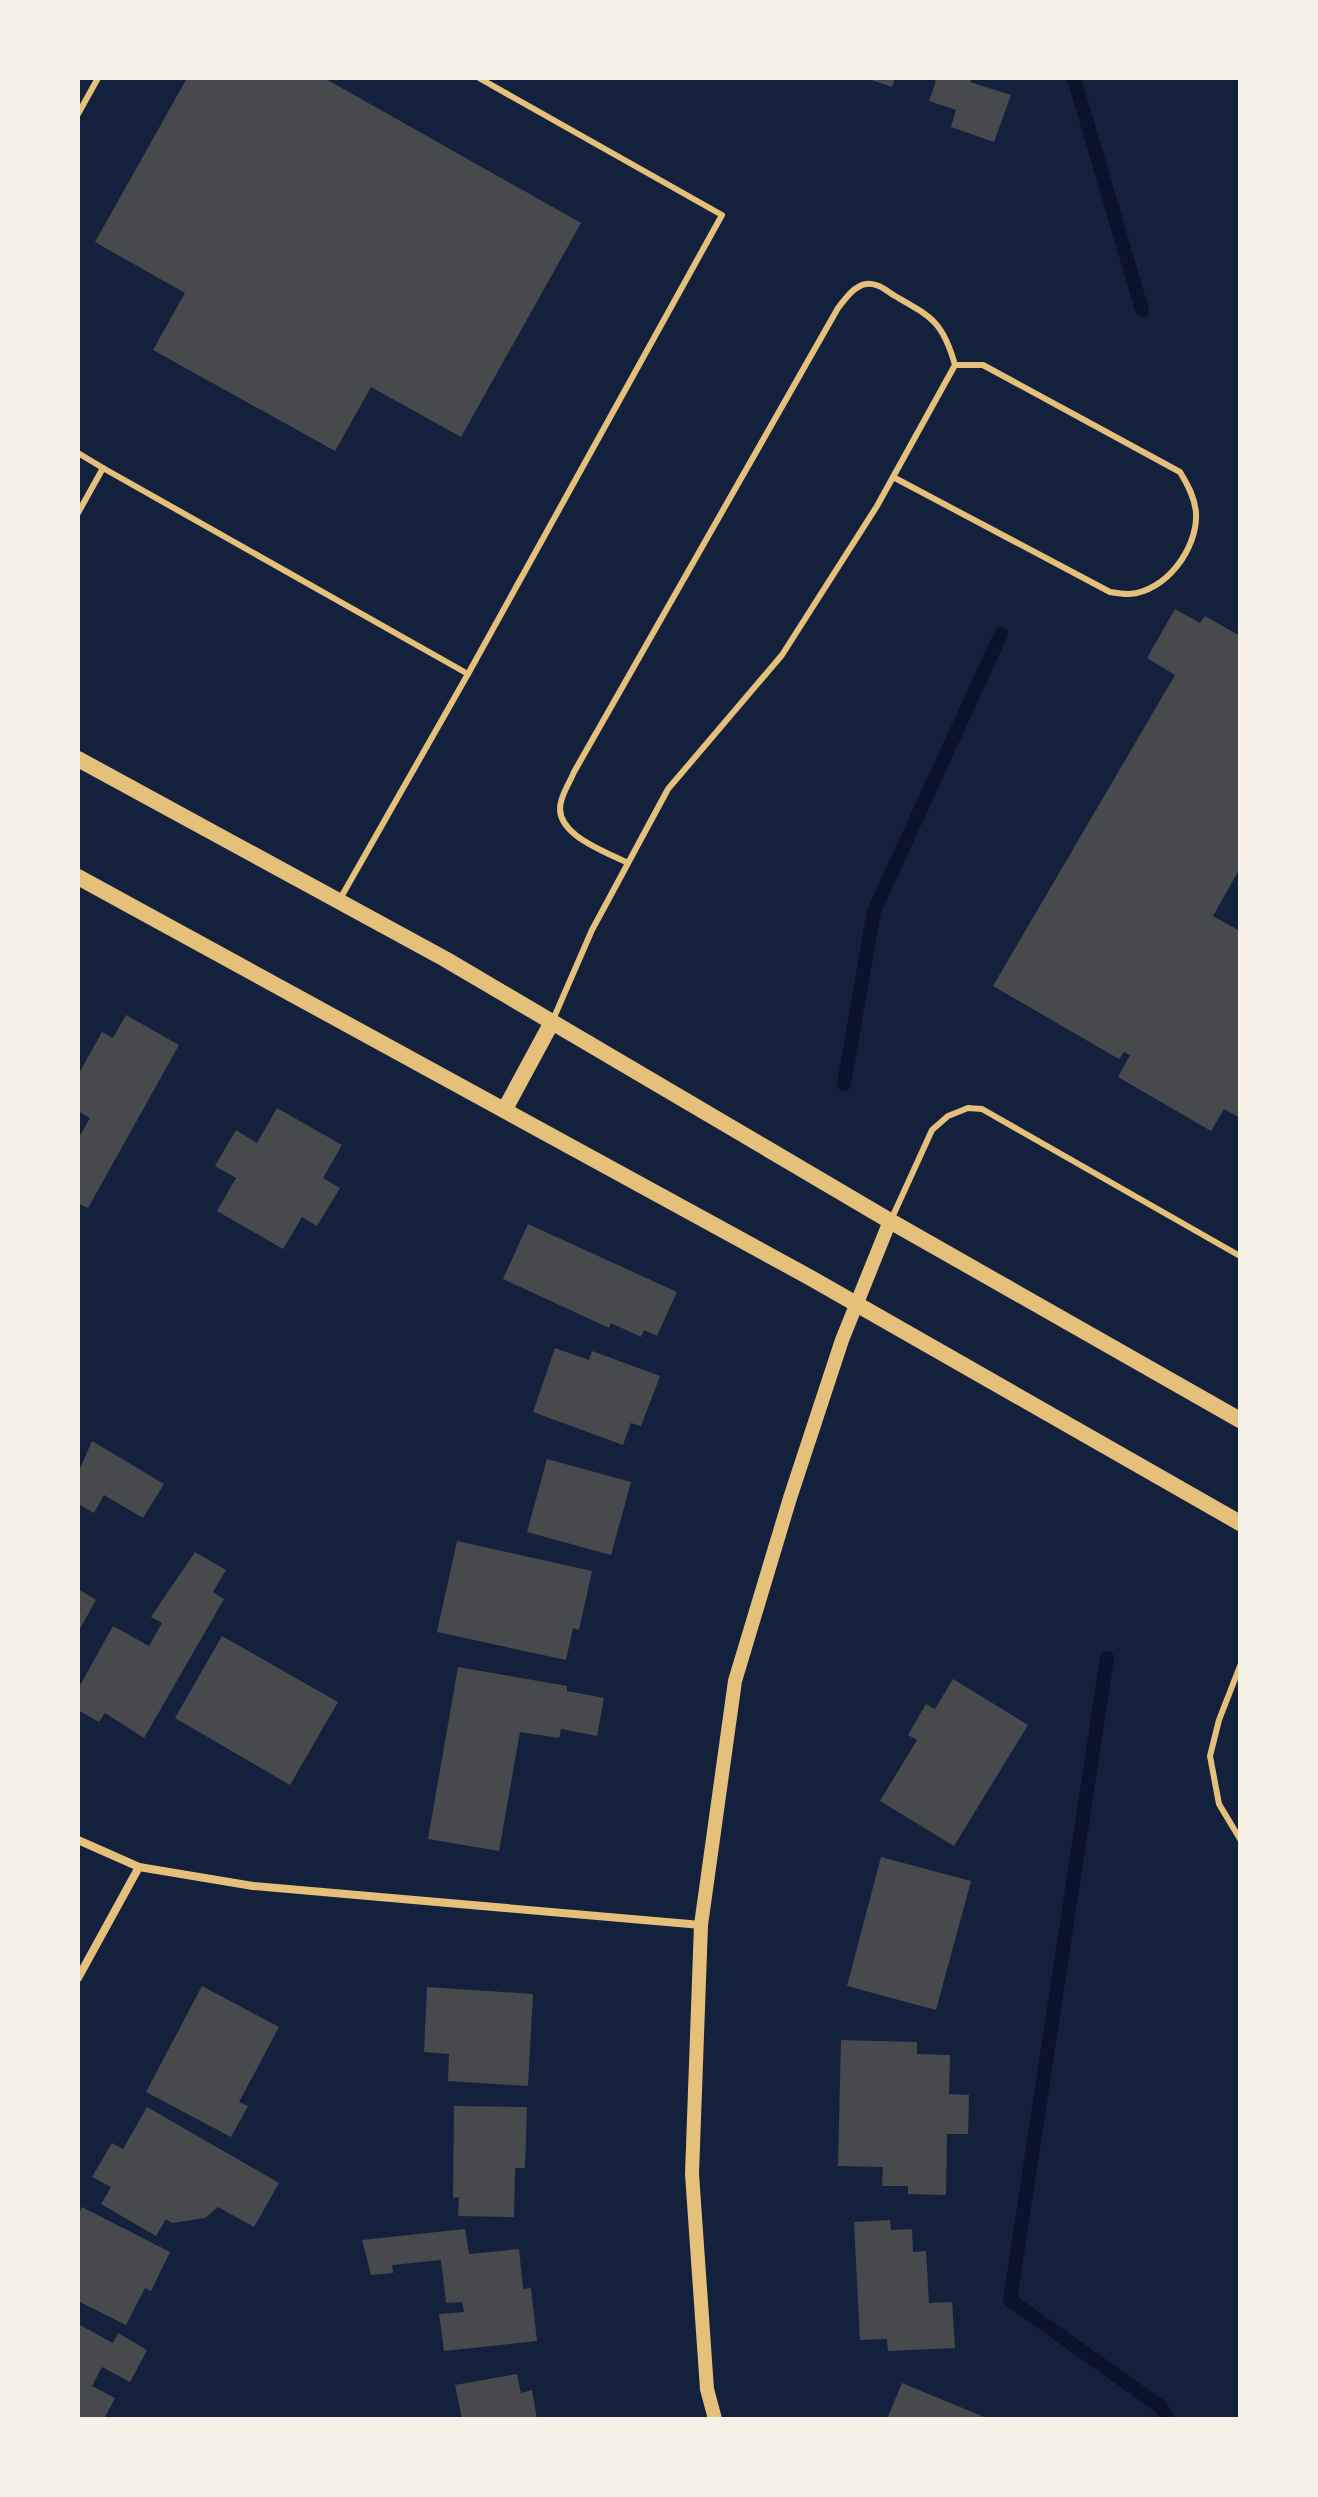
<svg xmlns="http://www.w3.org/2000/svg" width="1318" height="2497" font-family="'Work Sans',sans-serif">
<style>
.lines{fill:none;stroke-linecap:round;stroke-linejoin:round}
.stream{stroke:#0b132b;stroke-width:14}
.building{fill:#48494c}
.service{stroke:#e5c07b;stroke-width:6}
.minor{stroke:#e5c07b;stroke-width:8}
.tertiary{stroke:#e5c07b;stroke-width:14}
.secondary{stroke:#e5c07b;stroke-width:16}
</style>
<rect width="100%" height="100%" fill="#14213d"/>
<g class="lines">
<g class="stream">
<path d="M1074 78 1142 310"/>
<path d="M844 1084 874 911 1001 634"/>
<path d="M1107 1658 1010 2300 1161 2407 1167 2419"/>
</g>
</g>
<g class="building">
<path d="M187 78H324L581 223 461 437 371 387 335 451 153 350 185 293 95 242Z"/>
<path d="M866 78H895L892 87Z"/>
<path d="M930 78H972L970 82 1011 95 994 142 951 127 956 110 929 101 936 81Z"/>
<path d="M1175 609 1200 623 1205 616 1240 636V868L1213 916 1240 931V1118L1224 1109 1211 1131 1118 1077 1130 1055 1124 1052 1119 1059 993 986 1175 675 1147 658Z"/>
<path d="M126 1015 179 1045 88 1208 78 1203V1139L90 1118 78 1111V1075L102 1032 113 1038Z"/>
<path d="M277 1108 342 1145 323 1178 340 1188 317 1226 302 1217 283 1249 217 1211 236 1178 215 1166 236 1130 257 1143Z"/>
<path d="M528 1224 677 1292 657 1336 644 1330 641 1337 611 1323 609 1328 503 1279Z"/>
<path d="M555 1348 589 1360 592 1351 660 1376 641 1426 631 1423 623 1445 533 1412Z"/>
<path d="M92 1441 164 1484 143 1518 104 1495 94 1513 78 1504V1473Z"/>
<path d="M547 1459 631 1482 611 1555 527 1532Z"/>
<path d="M457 1541 592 1571 579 1630 573 1628 566 1660 437 1632Z"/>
<path d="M195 1552 226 1570 213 1592 224 1599 144 1738 105 1713 99 1722 78 1710V1689L113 1626 149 1646 162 1623 151 1617Z"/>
<path d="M78 1589 96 1600 78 1632Z"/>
<path d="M222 1636 338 1702 290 1785 175 1718Z"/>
<path d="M458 1667 567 1686V1691L604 1698 597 1736 561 1729 559 1738 520 1732 499 1851 428 1839Z"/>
<path d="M953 1679 1028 1725 954 1846 880 1801 917 1740 908 1735 926 1704 935 1709Z"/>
<path d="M881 1857 971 1881 936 2010 847 1986Z"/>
<path d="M202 1986 279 2027 239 2102 248 2106 231 2137 146 2092Z"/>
<path d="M427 1987 533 1994 528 2086 448 2081 449 2054 424 2052Z"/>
<path d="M841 2040 917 2042V2054L950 2055 949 2094 969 2095 968 2134H947L946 2195 908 2194V2186H882L883 2167 838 2166Z"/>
<path d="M454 2106 527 2107 525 2168H515L514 2217 458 2216 459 2197 453 2198Z"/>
<path d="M147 2107 279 2183 254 2227 218 2207 205 2218 172 2223 166 2219 156 2236 101 2204 111 2187 92 2177 112 2143 123 2149Z"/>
<path d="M82 2207 170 2252 151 2291 145 2288 126 2325 78 2301V2215Z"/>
<path d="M890 2220 891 2230 912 2229 913 2252 926 2251 929 2303 952 2302 955 2348 888 2351 887 2339 860 2340 854 2222Z"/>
<path d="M465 2229 469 2254 519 2249 523 2289 531 2288 537 2341 444 2351 439 2314 464 2312 462 2302 446 2303 441 2260 392 2265 393 2273 371 2275 362 2240Z"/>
<path d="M78 2324 113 2343 118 2333 147 2350 130 2382 102 2367 92 2386 115 2398 104 2419H78Z"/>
<path d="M517 2374 521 2393 532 2390 537 2419H462L455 2385Z"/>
<path d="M902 2383 989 2419H887Z"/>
</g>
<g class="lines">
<g class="service">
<path d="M78 114 98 78"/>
<path d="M78 453 103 468"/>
<path d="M893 477 1110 592C1116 593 1123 594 1129 594 1166 592 1198 548 1196 513 1195 498 1188 485 1180 472L983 365H955"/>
<path d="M78 513 103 468 468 674 340 899"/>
<path d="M468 674 722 215 479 78"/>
<path d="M552 1022 592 930 668 789 782 655 877 506 955 365C943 322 932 317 895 296 887 291 877 282 866 284 854 286 845 299 838 308L574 772C570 782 563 792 561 802 552 834 607 852 628 863"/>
<path d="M891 1220 932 1130 948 1116 968 1108 982 1109 1240 1256"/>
<path d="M1240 1666 1219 1720 1210 1756 1219 1804 1240 1839"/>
</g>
<g class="minor">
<path d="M78 1840 139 1867 253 1886 701 1925"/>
<path d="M78 1978 139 1867"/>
</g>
<path class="tertiary" d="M715 2419 707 2389 692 2174 701 1925 735 1681 790 1498 842 1340 890 1221"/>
<g class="secondary">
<path d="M78 759 445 959 890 1221 1240 1420"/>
<path d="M78 877 809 1277 1240 1523"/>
<path d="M505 1109 552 1022"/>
</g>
</g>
<rect width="1318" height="2497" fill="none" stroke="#f6f1e7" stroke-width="160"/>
</svg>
